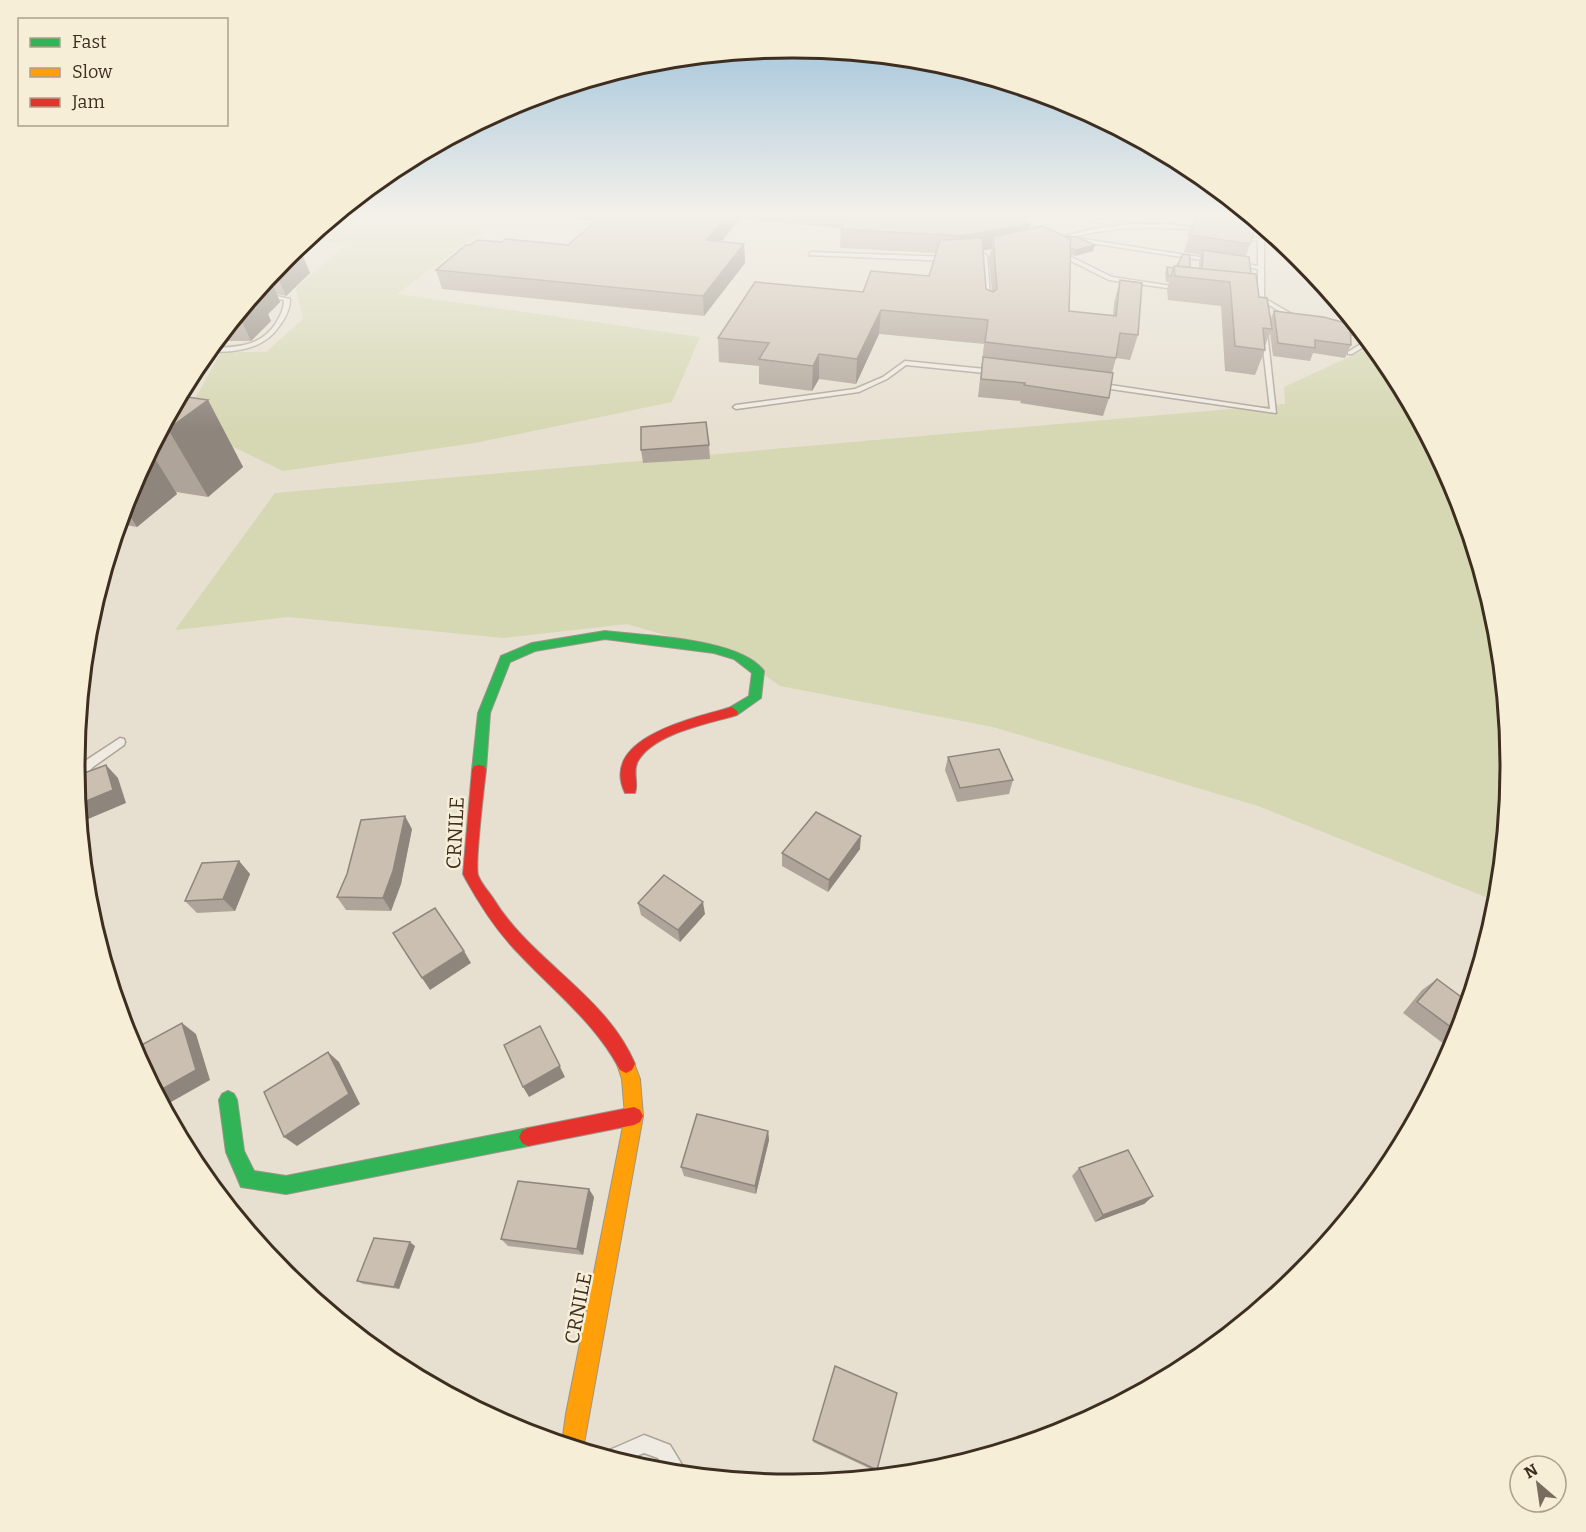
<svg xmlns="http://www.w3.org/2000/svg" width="1586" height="1532" font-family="Bitter,serif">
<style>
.green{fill:#d6d7b3}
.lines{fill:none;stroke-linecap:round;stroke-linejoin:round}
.lane-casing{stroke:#ada599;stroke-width:3}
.fast-casing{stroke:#9c958a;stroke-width:2}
.slow-casing{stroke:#9c958a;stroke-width:2}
.jam-casing{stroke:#9c958a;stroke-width:2}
.lane{fill:#efebe3;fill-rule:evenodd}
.fast{fill:#30b455;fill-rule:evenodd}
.slow{fill:#ff9f0a;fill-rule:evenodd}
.jam{fill:#e5322d;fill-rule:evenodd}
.wall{fill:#afa499;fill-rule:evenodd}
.shaded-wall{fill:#8e867d}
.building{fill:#cbbfb2;stroke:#8e867d;stroke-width:1.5}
.labels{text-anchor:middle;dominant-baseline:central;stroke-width:5;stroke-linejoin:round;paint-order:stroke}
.street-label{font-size:20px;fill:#3d2e20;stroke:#f7eed8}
.rim{fill:none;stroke:#3d2e20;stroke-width:3}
</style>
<rect width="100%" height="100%" fill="#e7e0d1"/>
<g class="green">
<path d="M337 216H502L397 294 700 337 672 402 475 443 283 471 182 422 221 352H266L303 319 296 288 347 244 307 240Z"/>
<path d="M1373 346 1390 367 1456 492 1497 626 1511 766 1498 902 1258 806 993 727 780 686 738 656 627 624 503 638 289 617 175 630 275 493 1285 404 1284 387Z"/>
</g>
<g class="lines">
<defs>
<g id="lane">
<path d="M1067 216H1079L1118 223 1115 225Z"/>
<path d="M1231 216H1249L1253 219 1233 217Z"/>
<path d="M1244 223 1261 226 1265 229 1242 226Z"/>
<path d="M1130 224H1168L1209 230 1206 232C1160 224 1116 227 1071 237L1218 260 1215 262 1070 240 1068 237 1055 241 1052 239 1093 229Z"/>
<path d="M1239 234 1264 240V298L1297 317V319H1293L1264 302 1263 310 1258 309V299L1254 296 1258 295V269L1233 264 1236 262 1258 266V241L1237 237Z"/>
<path d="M1057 250 1112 277 1185 288 1182 290 1109 280 1055 253Z"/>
<path d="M811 252 949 257 952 259 949 261 809 255Z"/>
<path d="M984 254 987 256 990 297 987 299 984 297 981 256Z"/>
<path d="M257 292 290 299C290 309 286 317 280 325 264 350 236 352 209 352L212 348C238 347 260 347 276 323 280 316 284 309 284 300L255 295Z"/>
<path d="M1336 327 1363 335 1366 338 1334 330V328Z"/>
<path d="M1264 329 1267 331 1276 413 1097 387 1094 385 1097 383 1270 409 1261 331Z"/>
<path d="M1367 340 1370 343 1352 354H1348V352Z"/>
<path d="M905 361 995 370 998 372 995 374 906 365 887 379 859 392 736 409 733 407 736 405 855 389 883 377Z"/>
<path d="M120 738 124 739 125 742 124 745 93 767 80 780 77 781 76 771 85 761Z"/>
<path d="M644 1435 670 1445 687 1473 667 1472 658 1458 644 1453 624 1461 603 1455 605 1452Z"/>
</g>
<g id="fast">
<path d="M605 631C645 636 740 638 764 671L761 698 737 715H727L726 712 727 709 749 696 752 673 734 659 714 653 605 639 535 651 510 662 490 713 486 770 484 774H474L472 770 478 713 501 656 532 643Z"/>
<path d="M228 1091 234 1094 237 1100 244 1151 254 1171 286 1176 528 1128 534 1131 537 1137 534 1143 528 1146 286 1194 241 1187 226 1152 219 1100 222 1094Z"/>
</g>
<path id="slow" d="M626 1055 632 1058 640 1079 643 1116 583 1449 562 1443 566 1414 625 1116 622 1079 617 1064 620 1058Z"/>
<g id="jam">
<path d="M732 707 738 712 737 715C708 724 654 733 638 761 632 772 639 783 635 793H625C598 737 698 717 732 707Z"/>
<path d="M479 765 484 766 486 770C484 787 475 865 478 875 481 883 488 891 493 898 531 961 606 995 635 1064L632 1070 626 1073 620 1070C596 1024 556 993 521 956 498 933 481 907 465 878L463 874 472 770 474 766Z"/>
<path d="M634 1107 640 1110 643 1116 640 1122 634 1125 528 1146 522 1143 519 1137 522 1131 528 1128Z"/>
</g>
</defs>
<use href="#lane" class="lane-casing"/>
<use href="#fast" class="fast-casing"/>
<use href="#slow" class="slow-casing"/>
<use href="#jam" class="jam-casing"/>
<use href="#lane" class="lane"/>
<use href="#fast" class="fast"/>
<use href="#slow" class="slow"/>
<use href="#jam" class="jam"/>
</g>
<g class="wall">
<path d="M559 216H1016L1030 224 1029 228 1064 236 1095 245 1093 251 1075 256 1070 254 1069 311 1113 315 1114 303 1120 280 1138 335 1130 360 1116 358 1112 373 1109 398 1103 416 1020 403 1021 401 978 397 984 344 879 334 856 384 819 379 812 391 759 384V366L719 362 718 338 863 292 929 276 936 253 840 248 841 228 739 219 721 242 744 244 745 263 704 316 442 289 436 270 502 242 568 245 596 221 559 218ZM991 249 989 259 992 292 986 289 983 250Z"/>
<path d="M1126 216H1163L1162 219Z"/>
<path d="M1189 235 1250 244 1246 257 1251 274 1259 297 1270 320 1274 311 1351 345 1345 358 1313 353 1310 361 1273 356 1270 333 1265 346V350L1255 375 1225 371 1221 306 1168 300 1167 289 1169 282H1166L1165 273 1167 267 1174 268V266L1199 268V262L1201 255 1184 252Z"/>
<path d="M299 247 310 273 286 296 277 294 280 302 268 314 271 321 251 341H218L286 258Z"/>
<path d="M180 396 208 400 243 467 208 497 176 492 177 494 137 527 120 524 130 491Z"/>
<path d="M709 445 710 459 643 463 641 450Z"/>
<path d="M948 757 1013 780 1009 794 957 802 945 770Z"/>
<path d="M412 829 401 884 391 911 346 910 337 897Z"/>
<path d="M860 849 828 892 782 866V853Z"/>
<path d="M239 861 250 874 235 911 197 913 185 901Z"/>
<path d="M638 903 705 914 680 942 641 915Z"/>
<path d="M1437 979 1468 1002 1458 1034 1444 1044 1403 1013 1422 990Z"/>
<path d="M768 1131 769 1140 756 1194 684 1176 681 1167Z"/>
<path d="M1079 1168 1153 1196 1144 1204 1095 1222 1072 1176Z"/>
<path d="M594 1197 583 1255 508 1246 501 1239Z"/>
<path d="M415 1246 399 1289 363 1284 357 1281Z"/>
<path d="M835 1366 877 1470 875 1471 813 1442Z"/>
</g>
<g class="shaded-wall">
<path d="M726 216H739V219L708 259 707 240Z"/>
<path d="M1030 224 1027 242 993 237 991 249 958 255 960 236Z"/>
<path d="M744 244 745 263 704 316 703 296Z"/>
<path d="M1095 245 1093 251 1075 256 1076 250Z"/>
<path d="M299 247 310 273 286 296 275 271 286 258Z"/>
<path d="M270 277 280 302 268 314 271 321 251 341 239 315Z"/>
<path d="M881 310 879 334 856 384 857 359Z"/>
<path d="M819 354V379L812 391 813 366Z"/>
<path d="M208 400 243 467 208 497 168 429Z"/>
<path d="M151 452 177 494 137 527 125 508 130 491Z"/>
<path d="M106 765 118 778 126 803 81 822 79 804Z"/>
<path d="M405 816 412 829 401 884 391 911 383 898Z"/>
<path d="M861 836 860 849 828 892 829 880Z"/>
<path d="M239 861 250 874 235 911 223 899Z"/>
<path d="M703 902 705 914 680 942 678 930Z"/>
<path d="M464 951 471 963 430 990 422 978Z"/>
<path d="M182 1023 196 1034 210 1080 164 1106 157 1092Z"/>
<path d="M540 1026 565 1077 529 1097 523 1087Z"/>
<path d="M328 1052 339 1062 360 1104 297 1146 284 1137Z"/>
<path d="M768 1131 769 1140 756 1194 755 1186Z"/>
<path d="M589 1189 594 1197 583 1255 577 1249Z"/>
<path d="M1153 1196 1144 1204 1095 1222 1103 1215Z"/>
<path d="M410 1242 415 1246 399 1289 394 1287Z"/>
</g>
<g class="building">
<path d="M602 216H726L707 240 744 244 703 296 436 270 466 245H470L477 240 502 242 506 239 568 245Z"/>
<path d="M848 216H1016L1030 224 960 236 841 229Z"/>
<path d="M1197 216H1208L1256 225 1250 244 1189 235Z"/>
<path d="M1042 226 1071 239 1069 311 1116 316 1120 280 1142 283 1138 335 1120 333 1116 358 985 342 988 320 881 310 857 359 819 354 813 366 759 359 769 343 718 338 755 282 863 292 871 271 929 276 940 240 982 238 986 289 993 292 997 289 993 237Z"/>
<path d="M1064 236 1077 237 1095 245 1076 250 1070 248 1071 239Z"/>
<path d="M1203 250 1249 257 1251 274 1202 269Z"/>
<path d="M1183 254 1190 255V267L1177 266Z"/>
<path d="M1174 266 1256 274 1259 297 1267 298 1272 329 1263 328 1265 350 1235 346 1230 282 1175 276Z"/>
<path d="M1167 267 1174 268 1171 276H1168Z"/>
<path d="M1274 311 1323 317 1350 324 1351 345 1315 340V348L1278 343Z"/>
<path d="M983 357 1113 373 1109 398 1024 385 1025 383 981 379Z"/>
<path d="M180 396 208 400 168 429 163 428Z"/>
<path d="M706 422 709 445 641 450V427Z"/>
<path d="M999 749 1013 780 960 788 948 757Z"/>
<path d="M106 765 113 790 79 804 76 776Z"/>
<path d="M816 812 861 836 829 880 782 853Z"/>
<path d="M405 816 393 871 383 898 337 897 347 874 361 820Z"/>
<path d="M239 861 223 899 185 901 202 863Z"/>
<path d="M664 875 703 902 678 930 638 903Z"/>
<path d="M435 908 464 951 422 978 393 933Z"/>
<path d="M1437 979 1468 1002 1459 1033 1417 1002Z"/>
<path d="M182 1023 196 1070 157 1092 134 1049Z"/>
<path d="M540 1026 560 1066 523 1087 504 1045Z"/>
<path d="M328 1052 349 1094 284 1137 264 1092Z"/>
<path d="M697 1114 768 1131 755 1186 681 1167Z"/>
<path d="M1128 1150 1153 1196 1103 1215 1079 1168Z"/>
<path d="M518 1181 589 1189 577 1249 501 1239Z"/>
<path d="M374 1238 410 1242 394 1287 357 1281Z"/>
<path d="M835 1366 897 1393 877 1470 813 1440Z"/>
</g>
<linearGradient id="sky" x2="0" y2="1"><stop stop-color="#96bed9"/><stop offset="0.5" stop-color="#f4f1ea"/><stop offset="1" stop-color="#f4f1ea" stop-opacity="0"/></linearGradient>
<rect width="1586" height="430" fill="url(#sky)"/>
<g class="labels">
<g class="street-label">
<text transform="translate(455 833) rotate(-87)">CRNILE</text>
<text transform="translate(578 1308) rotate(-79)">CRNILE</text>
</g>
</g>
<path d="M0 0H1586V1532H0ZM792 58H793A707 707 0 0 1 1500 765V767A707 707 0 0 1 793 1474H792A707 707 0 0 1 85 767V765A707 707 0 0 1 792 58Z" fill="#f7eed8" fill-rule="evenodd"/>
<path class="rim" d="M792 58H793A707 707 0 0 1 1500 765V767A707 707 0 0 1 793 1474H792A707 707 0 0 1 85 767V765A707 707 0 0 1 792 58Z"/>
<rect x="18" y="18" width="210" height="108" fill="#f7eed8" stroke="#ada18e" stroke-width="1.5"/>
<rect x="30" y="38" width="30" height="9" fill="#30b455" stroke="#ada18e" stroke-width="1.5"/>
<text x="72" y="48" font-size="18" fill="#3d2e20">Fast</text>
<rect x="30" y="68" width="30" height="9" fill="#ff9f0a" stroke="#ada18e" stroke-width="1.5"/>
<text x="72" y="78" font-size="18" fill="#3d2e20">Slow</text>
<rect x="30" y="98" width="30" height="9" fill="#e5322d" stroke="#ada18e" stroke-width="1.5"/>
<text x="72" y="108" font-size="18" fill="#3d2e20">Jam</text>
<g transform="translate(1538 1484) rotate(331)"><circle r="28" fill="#f7eed8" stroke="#ada18e" stroke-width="1.5"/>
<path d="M0-4.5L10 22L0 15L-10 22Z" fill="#786c5e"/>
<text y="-9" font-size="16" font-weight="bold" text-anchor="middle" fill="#3d2e20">N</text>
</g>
</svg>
